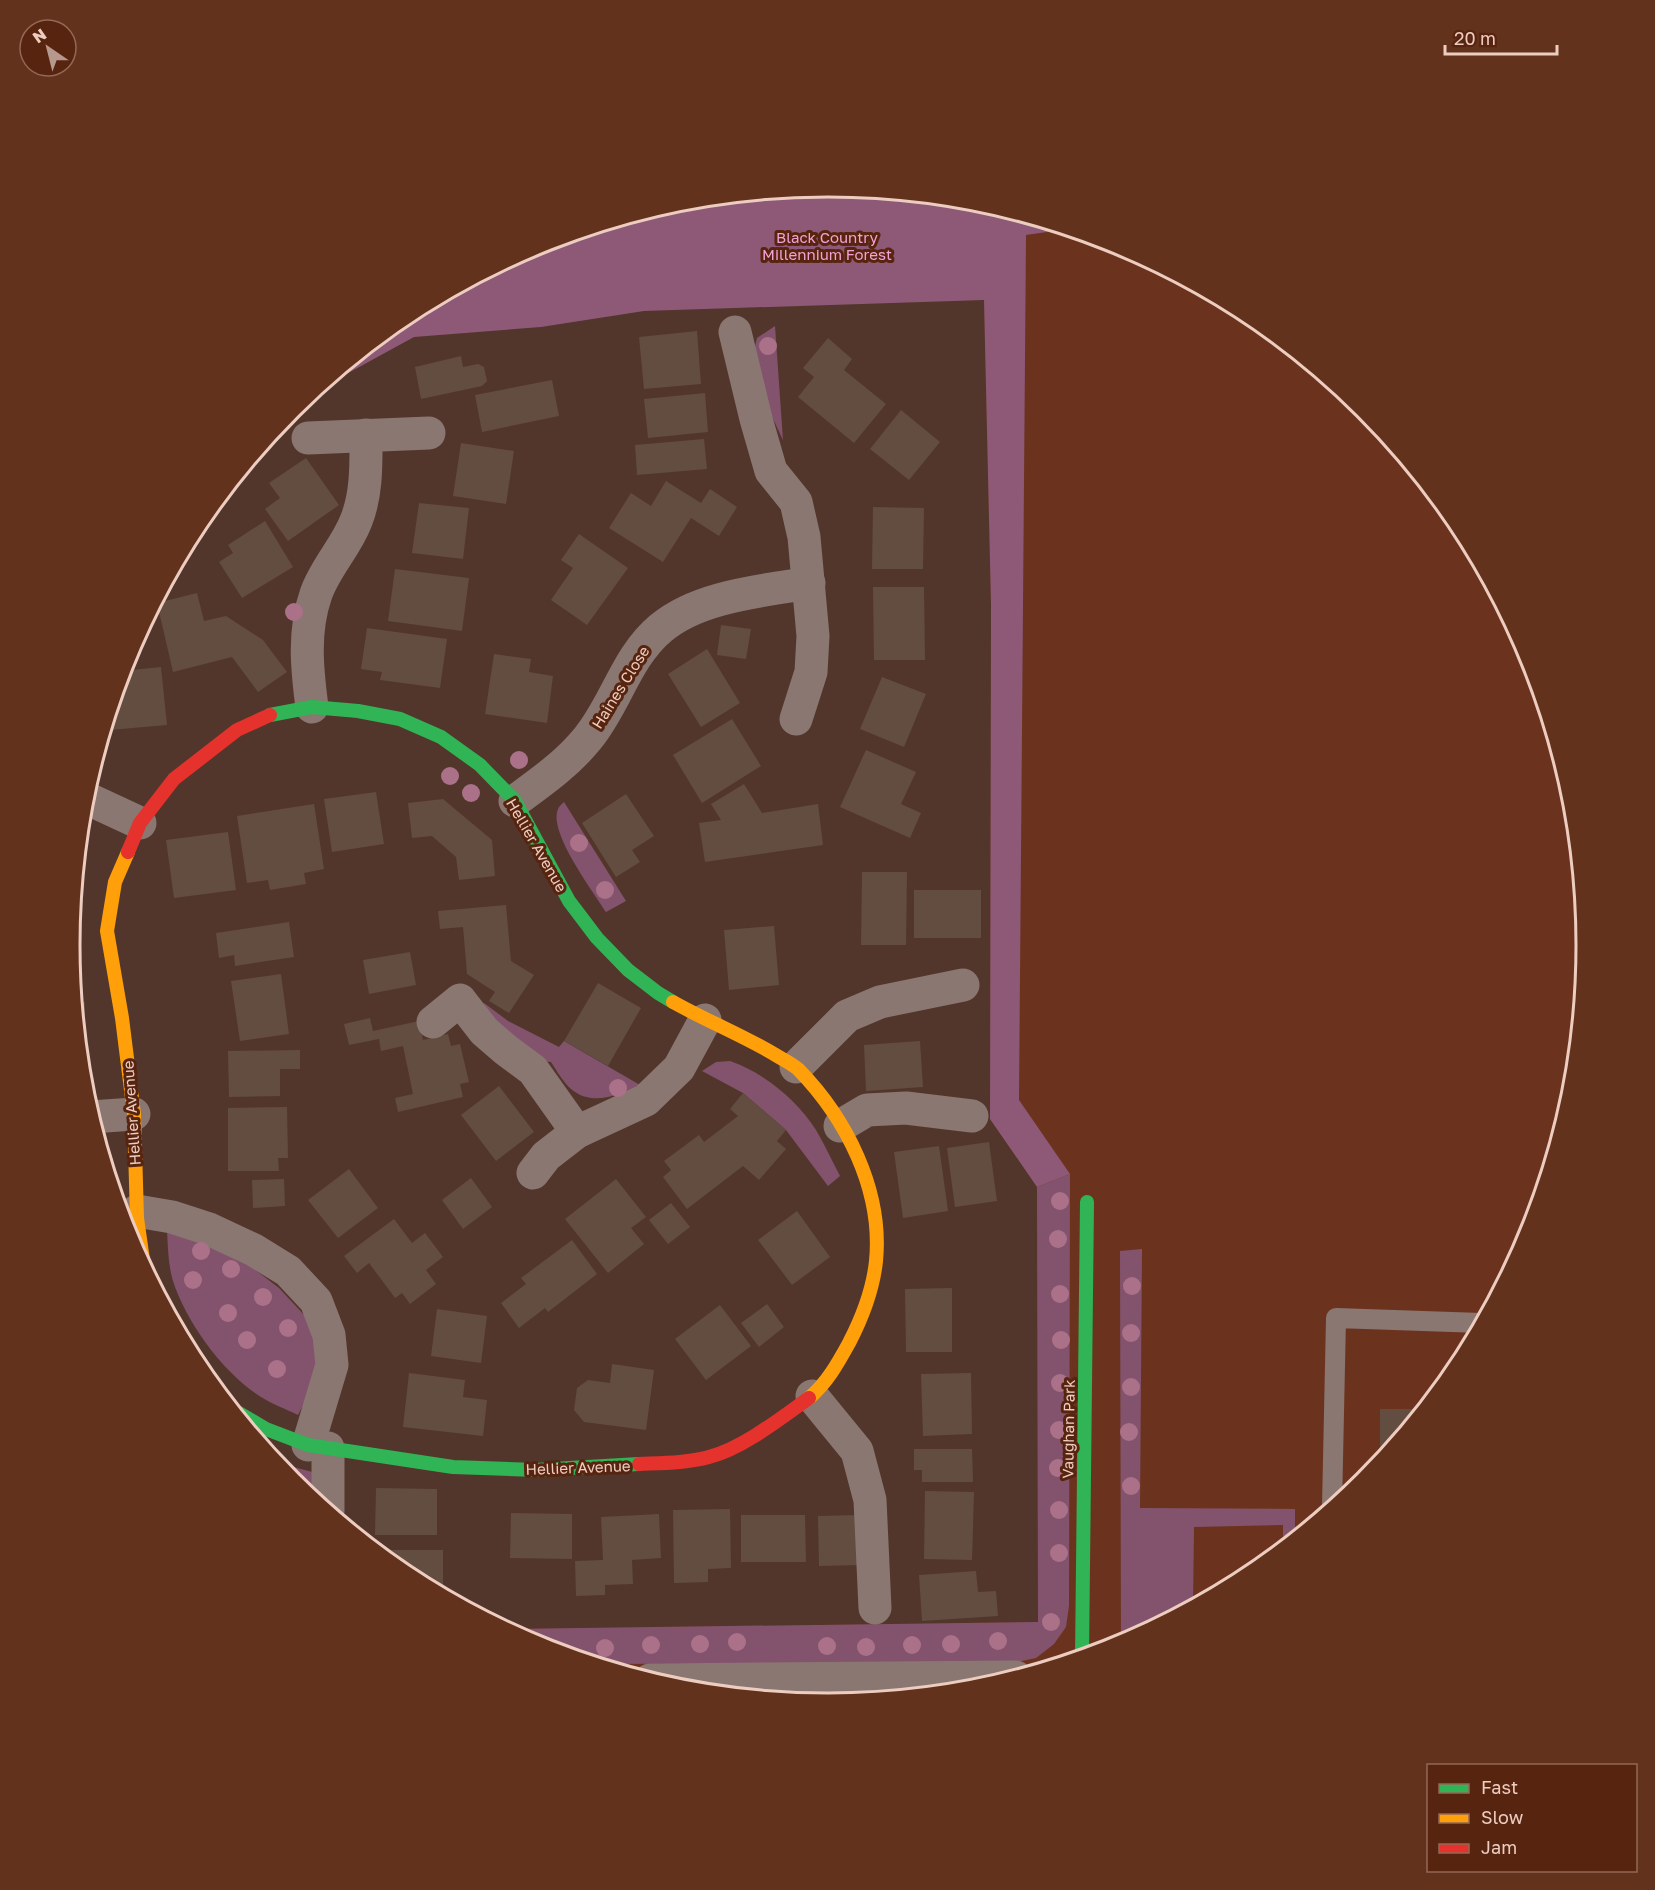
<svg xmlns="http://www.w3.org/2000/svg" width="1655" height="1890" font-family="'Golos Text',sans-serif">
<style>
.built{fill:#6b331e}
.green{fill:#83536e}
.forest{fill:#8e5976}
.building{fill:#624d40}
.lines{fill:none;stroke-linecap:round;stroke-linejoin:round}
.lane{stroke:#8a7771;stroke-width:20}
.street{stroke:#8a7771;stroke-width:33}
.fast{stroke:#30b455;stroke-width:14}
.slow{stroke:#ff9f0a;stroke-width:14}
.jam{stroke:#e5322d;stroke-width:14}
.tree{fill:#ab7189}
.labels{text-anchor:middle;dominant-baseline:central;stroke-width:6;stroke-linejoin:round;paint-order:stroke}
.park-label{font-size:15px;fill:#f4a1d6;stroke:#57240f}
.street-label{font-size:15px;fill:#eecdc1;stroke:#57240f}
.rim{fill:none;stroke:#eecdc1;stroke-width:3}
</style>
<rect width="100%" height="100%" fill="#52362b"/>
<path class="built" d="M1068 229 1118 244 1249 315 1364 409 1458 524 1528 655 1571 797 1586 945 1571 1093 1528 1236 1458 1367 1364 1482 1249 1576 1117 1646 975 1689 827 1703 679 1689 537 1646 507 1629 1038 1622 1037 1187 990 1119 991 605 984 300 1026 235Z"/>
<g class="green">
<path d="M775 326 783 440 761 393 751 363 757 338Z"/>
<path d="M564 802 626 901 606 912C593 891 548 832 558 809 559 806 562 804 564 802Z"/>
<path d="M484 1003 508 1021 559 1047 564 1041 640 1085C619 1095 592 1107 571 1089 563 1082 557 1071 551 1062L537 1061 482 1008Z"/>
<path d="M730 1061C763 1072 798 1101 816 1130 825 1145 832 1161 840 1176L828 1186 786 1130 743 1093 702 1071 716 1062Z"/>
<path d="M1070 1174 1069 1606 1066 1627 1054 1644 1036 1658 1017 1662 596 1664 537 1646 507 1629 1038 1622 1037 1187Z"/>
<path d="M167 1230 191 1234 245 1262 279 1288 306 1317 322 1351 314 1384 298 1415C286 1409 272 1404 261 1397 224 1374 186 1322 173 1281 168 1265 168 1247 167 1230Z"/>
<path d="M1142 1249 1140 1508 1295 1509V1538L1283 1548V1525L1194 1527 1193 1606 1121 1644 1120 1251Z"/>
<path d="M275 1462 316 1473V1502L291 1481Z"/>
</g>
<path class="forest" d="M828 187 976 201 1068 229 1026 235 1019 1100 1070 1174 1037 1187 990 1119 991 605 984 300 644 311 541 327 414 337 308 395 406 314 538 244 680 201Z"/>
<g class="building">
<path d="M697 331 701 384 644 389 639 337Z"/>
<path d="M828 338 852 359 844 370 886 404 854 443 798 397 814 377 803 368Z"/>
<path d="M461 356 463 367 478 364 484 367 487 381 482 386 421 399 415 367Z"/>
<path d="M552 380 559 416 482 432 475 395Z"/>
<path d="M705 393 708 432 648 438 644 399Z"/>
<path d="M901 410 940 442 909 480 870 449Z"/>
<path d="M704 439 707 469 637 475 635 445Z"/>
<path d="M461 443 514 451 506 504 453 496Z"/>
<path d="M306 458 339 505 288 541 265 509 280 498 269 483Z"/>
<path d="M666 481 701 503 710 489 737 507 719 536 691 518 663 562 609 528 631 493 651 506Z"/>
<path d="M419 503 469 508 463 559 412 553Z"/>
<path d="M873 507 924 508 923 569H872Z"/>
<path d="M265 521 293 567 242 598 219 562 233 553 228 545Z"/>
<path d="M579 534 628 568 587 625 551 600 573 568 561 560Z"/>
<path d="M395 569 469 578 462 631 388 621Z"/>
<path d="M873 587H924L925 660H874Z"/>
<path d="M197 593 204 621 226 616 263 640 287 672 258 692 232 657 173 672 157 603Z"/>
<path d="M721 625 751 629 746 659 717 655Z"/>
<path d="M367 628 447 639 440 688 380 680 382 672 361 669Z"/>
<path d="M707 649 740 703 701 727 668 674Z"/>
<path d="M494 654 531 659 529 672 553 676 547 723 485 714Z"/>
<path d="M161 667 167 725 110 730 108 716 122 671Z"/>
<path d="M882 677 926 694 904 747 860 729Z"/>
<path d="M732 719 761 766 702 803 673 755Z"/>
<path d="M866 750 916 772 901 804 921 813 910 838 840 807Z"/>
<path d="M744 784 762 813 818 804 823 845 705 862 699 823 721 820 711 804Z"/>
<path d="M376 792 384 844 332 852 324 799Z"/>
<path d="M626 794 654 836 632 850 640 862 616 877 582 823Z"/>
<path d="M443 799 492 840 495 876 459 880 456 857 432 836 412 838 408 803Z"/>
<path d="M314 804 324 869 304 873 306 884 270 890 268 880 247 883 237 816Z"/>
<path d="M228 832 236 890 174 898 166 840Z"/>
<path d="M862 872H907L906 945H861Z"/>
<rect x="914" y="890" width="67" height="48"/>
<path d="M506 905 511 961 534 975 509 1013 489 1001 495 992 467 974 463 927 440 929 438 911Z"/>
<path d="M289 922 294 957 235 966 234 955 219 958 216 933Z"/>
<path d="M774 926 779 985 729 990 724 930Z"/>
<path d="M410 952 416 985 369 994 363 960Z"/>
<path d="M281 974 289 1034 240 1041 231 981Z"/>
<path d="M598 983 641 1008 608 1066 564 1041Z"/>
<path d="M75 1002H85L84 1048H79Z"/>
<path d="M370 1018 373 1031 419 1021 423 1040 448 1034 451 1046 460 1044 469 1082 460 1084 463 1097 398 1112 395 1098 413 1094 403 1046 381 1051 379 1039 349 1045 344 1024Z"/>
<path d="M920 1041 923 1087 866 1091 864 1045Z"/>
<path d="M300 1050V1069H280V1096L229 1097 228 1051Z"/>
<path d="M499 1086 534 1132 496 1161 461 1115Z"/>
<path d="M743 1093 786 1130 777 1141 786 1149 759 1180 743 1166 687 1209 663 1177 671 1170 664 1161 699 1135 704 1142 738 1116 730 1109Z"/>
<path d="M287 1107 288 1158H278L279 1171H228V1108Z"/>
<path d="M989 1142 997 1201 955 1207 947 1148Z"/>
<path d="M939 1146 948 1211 903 1218 894 1152Z"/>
<path d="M349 1169 378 1208 338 1238 308 1200Z"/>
<path d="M471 1178 492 1207 463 1229 442 1200Z"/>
<path d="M284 1179 285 1206 253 1208 252 1180Z"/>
<path d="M616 1179 646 1217 631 1228 644 1244 608 1273 565 1219Z"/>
<path d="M671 1203 690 1227 668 1244 649 1220Z"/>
<path d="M797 1211 830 1257 792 1285 758 1240Z"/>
<path d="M394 1219 412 1243 425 1233 443 1257 426 1270 436 1284 410 1304 402 1293 395 1298 369 1263 357 1273 344 1256Z"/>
<path d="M572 1240 597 1274 548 1312 545 1308 519 1328 501 1303 526 1284 521 1278Z"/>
<path d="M952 1288V1352H906L905 1289Z"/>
<path d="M767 1304 784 1327 759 1347 741 1323Z"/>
<path d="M720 1305 751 1346 706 1380 675 1339Z"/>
<path d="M437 1309 487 1316 481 1363 431 1356Z"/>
<path d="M612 1364 654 1370 646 1430 584 1422 574 1410 577 1388 588 1380 610 1383Z"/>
<path d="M409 1373 465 1380 463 1397 487 1400 483 1436 403 1427Z"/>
<path d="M971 1373 972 1434 923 1436 921 1374Z"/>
<path d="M1380 1409H1423L1380 1462Z"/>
<path d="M914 1449H972L973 1482H922V1470H914Z"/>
<path d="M376 1488 437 1489V1535H375Z"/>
<path d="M925 1491 974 1492 972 1560 924 1559Z"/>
<path d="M730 1509 731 1568 708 1569V1582L674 1583 673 1510Z"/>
<path d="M511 1513 572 1514V1559L510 1558Z"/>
<path d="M659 1514 661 1558 632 1560 633 1584 605 1585V1595L576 1596 575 1561 603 1560 601 1517Z"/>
<path d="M741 1515H805L806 1562H741Z"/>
<path d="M859 1515 860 1565 819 1566 818 1516Z"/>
<path d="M386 1550H443V1595L406 1575 386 1559Z"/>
<path d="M976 1571 978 1592 996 1591 998 1616 922 1621 919 1575Z"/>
</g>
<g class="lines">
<path class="lane" d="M1332 1507 1336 1318 1481 1323"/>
<g class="street">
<path d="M735 332 756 419 771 471 796 502 804 537 813 636 811 672 796 719"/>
<path d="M308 438 429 433"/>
<path d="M312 707C307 669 303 631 316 594 325 568 346 547 356 521 367 494 366 464 366 435"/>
<path d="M84 797 140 823"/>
<path d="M515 801C541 782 567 764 588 738 616 704 626 657 661 628 699 596 762 591 809 583"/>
<path d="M433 1022 460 1000 484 1031 506 1050 533 1070 577 1132"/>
<path d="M796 1067 847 1016 880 1002 963 985"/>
<path d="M91 1117 134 1114"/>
<path d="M840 1126 867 1110 906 1108 972 1116"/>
<path d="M533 1173 546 1156 577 1132 646 1100 679 1068 705 1020"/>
<path d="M137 1211 172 1217 209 1229 254 1250 288 1271 316 1301 329 1335 332 1365 308 1445"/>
<path d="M812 1396 857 1451 870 1500 875 1608"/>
<path d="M328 1511V1448"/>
<path d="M650 1680 1016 1677"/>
</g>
<g class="fast">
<path d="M270 715 312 707 358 711 400 719 441 737 480 765 515 801 569 901 597 938 628 970 658 993 673 1002"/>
<path d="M232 1409 266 1429 308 1445 453 1467 535 1470 639 1464"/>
<path d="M1082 1657 1087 1202"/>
</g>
<g class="slow">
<path d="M128 852 115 882 107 931 122 1018 134 1114 137 1218 144 1267"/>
<path d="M673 1002C707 1021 742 1035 774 1054 782 1059 791 1063 798 1069 846 1118 883 1190 876 1261 873 1290 862 1318 849 1343 838 1363 827 1383 809 1398"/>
</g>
<g class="jam">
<path d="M128 852 140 823 174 779 237 730 270 715"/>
<path d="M639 1464C662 1463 687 1463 709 1457 743 1448 781 1418 809 1398"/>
</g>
</g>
<g class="tree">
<circle cx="768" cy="346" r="9"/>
<circle cx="294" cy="612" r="9"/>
<circle cx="519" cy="760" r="9"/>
<circle cx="450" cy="776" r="9"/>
<circle cx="471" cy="793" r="9"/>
<circle cx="579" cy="843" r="9"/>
<circle cx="605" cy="890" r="9"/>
<circle cx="618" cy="1088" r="9"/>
<circle cx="1060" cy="1201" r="9"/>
<circle cx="1058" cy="1239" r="9"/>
<circle cx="201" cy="1251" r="9"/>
<circle cx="231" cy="1269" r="9"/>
<circle cx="193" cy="1280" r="9"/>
<circle cx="1132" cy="1286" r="9"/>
<circle cx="1060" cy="1294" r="9"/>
<circle cx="263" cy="1297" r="9"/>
<circle cx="228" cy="1313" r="9"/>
<circle cx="288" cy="1328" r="9"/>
<circle cx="1131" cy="1333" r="9"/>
<circle cx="247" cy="1340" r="9"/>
<circle cx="1061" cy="1340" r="9"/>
<circle cx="277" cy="1369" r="9"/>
<circle cx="1060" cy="1383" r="9"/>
<circle cx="1131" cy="1387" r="9"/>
<circle cx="1059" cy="1430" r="9"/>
<circle cx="1129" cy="1432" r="9"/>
<circle cx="1058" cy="1468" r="9"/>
<circle cx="1131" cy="1486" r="9"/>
<circle cx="1059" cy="1510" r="9"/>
<circle cx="1059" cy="1553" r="9"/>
<circle cx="1051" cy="1622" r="9"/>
<circle cx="998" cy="1641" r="9"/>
<circle cx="737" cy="1642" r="9"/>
<circle cx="700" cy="1644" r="9"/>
<circle cx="951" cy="1644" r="9"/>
<circle cx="651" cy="1645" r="9"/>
<circle cx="912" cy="1645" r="9"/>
<circle cx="827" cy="1646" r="9"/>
<circle cx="866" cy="1647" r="9"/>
<circle cx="605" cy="1648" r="9"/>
</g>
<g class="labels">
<g class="park-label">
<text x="827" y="237">Black Country<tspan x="827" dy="17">Millennium Forest</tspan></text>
</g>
<g class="street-label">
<text transform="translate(620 687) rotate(-58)">Haines Close</text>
<text transform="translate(537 845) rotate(60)">Hellier Avenue</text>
<text transform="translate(131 1113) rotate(-94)">Hellier Avenue</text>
<text transform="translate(1068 1429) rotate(-89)">Vaughan Park</text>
<text transform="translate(578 1467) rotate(-2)">Hellier Avenue</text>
</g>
</g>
<path d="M0 0H1655V1890H0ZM80 945a748 748 0 1 1 1496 0a748 748 0 1 1-1496 0Z" fill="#63321d" fill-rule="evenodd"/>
<path class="rim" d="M80 945a748 748 0 1 1 1496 0a748 748 0 1 1-1496 0Z"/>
<rect x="1427" y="1764" width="210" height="108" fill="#57240f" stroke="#936856" stroke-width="1.5"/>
<rect x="1439" y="1784" width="30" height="9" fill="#30b455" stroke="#936856" stroke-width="1.5"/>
<text x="1481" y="1794" font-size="18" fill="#eecdc1">Fast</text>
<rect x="1439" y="1814" width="30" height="9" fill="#ff9f0a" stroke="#936856" stroke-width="1.5"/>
<text x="1481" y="1824" font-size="18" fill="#eecdc1">Slow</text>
<rect x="1439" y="1844" width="30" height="9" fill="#e5322d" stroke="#936856" stroke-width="1.5"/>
<text x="1481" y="1854" font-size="18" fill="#eecdc1">Jam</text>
<g transform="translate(48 48) rotate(325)"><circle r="28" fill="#57240f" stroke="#936856" stroke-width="1.5"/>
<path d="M0-4.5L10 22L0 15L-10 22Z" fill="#b7988c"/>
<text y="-9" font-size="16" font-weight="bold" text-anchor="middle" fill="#eecdc1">N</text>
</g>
<path d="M1445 45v9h112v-9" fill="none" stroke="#eecdc1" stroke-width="3"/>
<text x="1454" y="45" font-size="18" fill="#eecdc1" stroke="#57240f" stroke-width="4.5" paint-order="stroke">20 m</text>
</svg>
